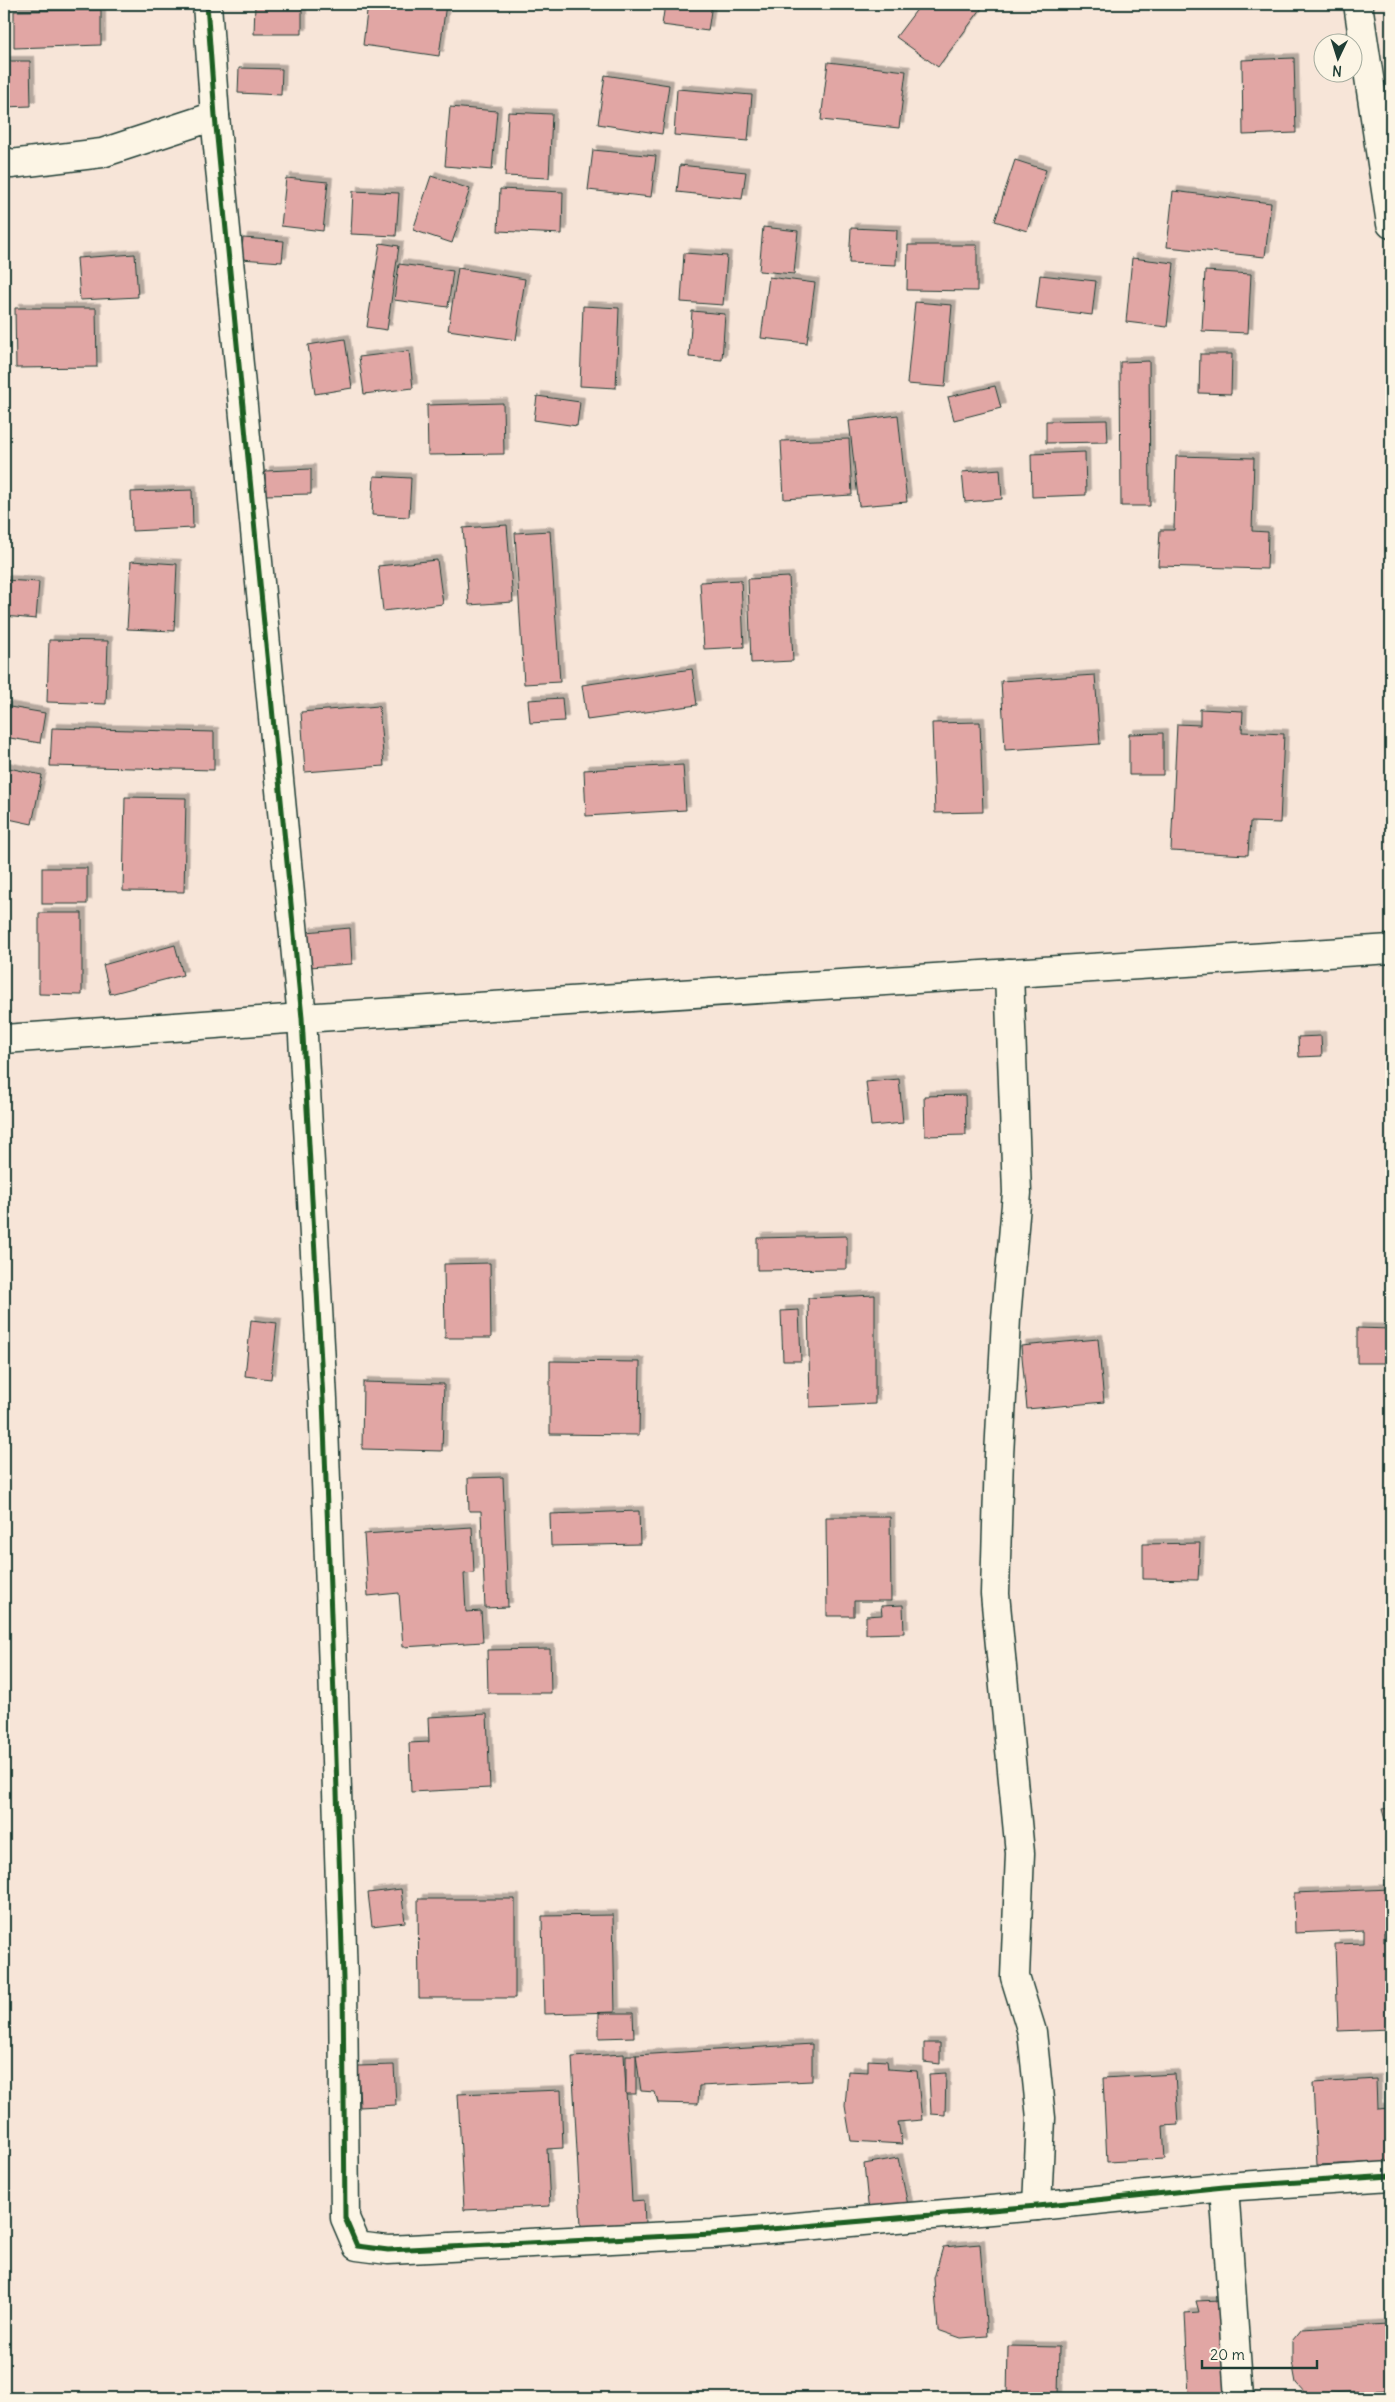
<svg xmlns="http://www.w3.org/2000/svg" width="1395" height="2402" font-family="Delius,sans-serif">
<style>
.building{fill:#e1a6a4;stroke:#1f3d34;filter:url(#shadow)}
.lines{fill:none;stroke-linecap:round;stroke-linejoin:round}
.minor-casing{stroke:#1f3d34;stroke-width:31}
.major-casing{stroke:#1f3d34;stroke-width:31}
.minor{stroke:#fcf5e5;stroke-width:28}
.major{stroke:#fcf5e5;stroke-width:28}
.cycleway-casing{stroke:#fcf5e5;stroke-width:8}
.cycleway{stroke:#1b5e20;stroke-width:5}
</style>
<defs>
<filter id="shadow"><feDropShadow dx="4.5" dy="-4.5" stdDeviation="0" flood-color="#0004"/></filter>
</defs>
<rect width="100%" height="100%" fill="#f7e5d8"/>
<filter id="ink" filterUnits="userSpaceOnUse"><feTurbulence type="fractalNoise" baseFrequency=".02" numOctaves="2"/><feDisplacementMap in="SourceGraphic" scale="10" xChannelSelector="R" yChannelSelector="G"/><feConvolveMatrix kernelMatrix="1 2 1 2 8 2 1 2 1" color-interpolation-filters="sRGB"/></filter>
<g filter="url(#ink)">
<g class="building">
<path d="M255 4H302V34H254Z"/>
<path d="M368 4H446L439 56 363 45Z"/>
<path d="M665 4H712L708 31 662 25Z"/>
<path d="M921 4H982L984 5 938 67 896 37Z"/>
<path d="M101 10V45L14 48V11Z"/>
<path d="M1294 58 1296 133 1243 135 1242 60Z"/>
<path d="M4 61H30L31 106 4 107Z"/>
<path d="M828 62 906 71 899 128 821 120Z"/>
<path d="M239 68 282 69 281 95 238 93Z"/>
<path d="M605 75 669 85 662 134 598 124Z"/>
<path d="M677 89 752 95 748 141 674 135Z"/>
<path d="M450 107 497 111 492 170 445 166Z"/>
<path d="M508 112 552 114 549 178 505 176Z"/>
<path d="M593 150 656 156 651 197 588 190Z"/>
<path d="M1015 160 1046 170 1027 231 995 221Z"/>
<path d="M680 165 746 172 742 199 677 192Z"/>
<path d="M431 176 470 189 452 243 413 230Z"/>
<path d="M286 178 328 182 323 231 281 226Z"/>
<path d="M500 189 563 192 562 234 498 231Z"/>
<path d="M353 191 399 193 396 236 351 234Z"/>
<path d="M1173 191 1271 203 1265 257 1167 247Z"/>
<path d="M763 227 798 231 794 274 759 271Z"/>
<path d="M851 228 897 230 896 265 849 263Z"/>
<path d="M243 238 284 241 282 262 241 259Z"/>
<path d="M380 243 399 246 387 330 367 327Z"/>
<path d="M908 245H977V291L907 290Z"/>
<path d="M684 253 727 256 723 305 681 302Z"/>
<path d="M135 254 138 297 80 300 77 258Z"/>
<path d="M1132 258 1174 263 1167 327 1126 322Z"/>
<path d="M399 264 453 271 448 307 394 300Z"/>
<path d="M458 268 525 279 516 340 448 330Z"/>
<path d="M1205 271 1251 274 1248 333 1202 331Z"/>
<path d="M1040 275 1096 281 1092 315 1036 308Z"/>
<path d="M769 277 815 283 807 343 761 338Z"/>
<path d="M915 302 952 305 945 387 907 384Z"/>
<path d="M583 306 619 308 616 388 580 386Z"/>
<path d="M15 308H96L97 367 16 368Z"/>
<path d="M692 311 725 314 722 360 689 357Z"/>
<path d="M345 339 352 388 315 394 308 345Z"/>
<path d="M409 351 413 388 364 394 359 357Z"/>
<path d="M1200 354H1232L1231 394 1199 393Z"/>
<path d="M1149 361 1150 506H1121L1120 362Z"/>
<path d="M995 386 1001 408 954 420 948 397Z"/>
<path d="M537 396 580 402 577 426 534 420Z"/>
<path d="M503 403 504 454 428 455 427 405Z"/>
<path d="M898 415 907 502 859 506 849 421Z"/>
<path d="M1107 420 1108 442 1046 443V421Z"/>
<path d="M849 439 852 495 784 499 781 441Z"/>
<path d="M1085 452 1086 495 1032 497 1031 454Z"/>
<path d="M1176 456 1254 458 1252 531 1268 532 1267 569 1158 566 1160 530H1174Z"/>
<path d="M311 469V494L265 495V471Z"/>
<path d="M1000 469 1002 499 965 502 962 472Z"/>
<path d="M374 476 411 478 409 517 372 515Z"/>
<path d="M192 490 193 528 132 531 131 492Z"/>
<path d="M507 525 513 602 469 605 463 528Z"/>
<path d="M550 531 560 682 524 684 515 533Z"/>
<path d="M437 560 443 604 383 611 378 566Z"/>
<path d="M131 561 177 564 174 631 127 629Z"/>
<path d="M789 577 793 661 751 663 748 579Z"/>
<path d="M4 580 39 582 36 619 4 616Z"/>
<path d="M741 580 744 647 704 649 700 582Z"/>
<path d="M49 640 108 641 106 704 47 702Z"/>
<path d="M692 669 697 705 587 720 582 685Z"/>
<path d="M1095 675 1100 744 1005 750 1001 681Z"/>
<path d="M562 698 564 721 530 723 528 700Z"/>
<path d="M4 706 45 713 40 743 4 737Z"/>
<path d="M379 706 384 766 305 772 301 712Z"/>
<path d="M1200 709 1243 711 1242 732 1284 734 1280 823 1250 822 1248 855 1171 851 1177 724 1200 725Z"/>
<path d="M980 722 983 812 935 813 932 723Z"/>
<path d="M52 728 214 732V770L50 766Z"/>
<path d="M1163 733V775H1129V734Z"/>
<path d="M683 765 686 810 586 816 584 770Z"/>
<path d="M4 767 42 775 32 824 4 818Z"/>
<path d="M125 797 186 798 184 892 123 891Z"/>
<rect x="42" y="868" width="45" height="36"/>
<path d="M39 913H82V995L39 994Z"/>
<path d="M350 928 352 964 309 967 306 932Z"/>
<path d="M175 945 183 975 110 994 103 965Z"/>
<path d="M1321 1036 1322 1056 1299 1057 1298 1037Z"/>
<path d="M899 1079 903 1123 871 1126 866 1082Z"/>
<path d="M965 1095 966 1135 925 1136 924 1096Z"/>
<path d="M847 1236V1269L757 1270V1238Z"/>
<path d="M490 1263 491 1338H445L444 1264Z"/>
<path d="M875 1295V1404L810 1407 808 1298Z"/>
<path d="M799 1310 801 1361H783L781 1311Z"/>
<path d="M251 1320 277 1323 271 1379 245 1376Z"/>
<path d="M1357 1328 1391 1329V1363H1357Z"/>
<path d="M1098 1339 1104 1402 1027 1409 1021 1346Z"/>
<path d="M550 1361 640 1362 639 1435 550 1434Z"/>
<path d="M363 1382 444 1384 442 1451 362 1449Z"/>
<path d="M503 1477 508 1607 485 1608 481 1511H469L468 1478Z"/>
<path d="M639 1511 640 1544 551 1546 550 1514Z"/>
<path d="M826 1517H890L891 1601H854V1616H827Z"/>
<path d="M472 1527 474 1573 464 1574 466 1612 481 1611 483 1642 403 1647 399 1593 368 1596 364 1534Z"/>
<path d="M1200 1543 1198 1580 1143 1579V1544Z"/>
<path d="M903 1605 904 1633 866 1634V1616L882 1615 881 1606Z"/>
<path d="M550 1649 551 1693H488L487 1650Z"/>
<path d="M487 1714 490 1788 411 1792 409 1743 429 1742 428 1717Z"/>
<path d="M1391 1808V1841L1382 1809Z"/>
<path d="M401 1889 405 1922 372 1926 368 1893Z"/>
<path d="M1391 1889V1932H1384V1942H1391V2029L1338 2031 1335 1944 1364 1943V1930L1295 1933 1294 1893Z"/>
<path d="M418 1899H515V1998H419Z"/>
<path d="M613 1915 615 2012 544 2014 542 1916Z"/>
<path d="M599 2013H633L634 2037 599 2038Z"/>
<path d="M924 2043H940V2064L924 2062Z"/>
<path d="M812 2044V2081L699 2086 698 2104 658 2103 655 2092 641 2091 636 2055Z"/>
<path d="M624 2054 632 2201 644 2200 645 2223 581 2226 572 2057Z"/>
<rect x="626" y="2055" width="10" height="39"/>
<path d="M868 2060 887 2061 888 2069 917 2071 922 2120 898 2122 902 2144 851 2141 845 2106 848 2071 868 2072Z"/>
<path d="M394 2065 396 2105 360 2107 358 2066Z"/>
<path d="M946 2073 945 2115 931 2114 929 2074Z"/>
<path d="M1175 2074 1178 2125 1163 2126 1165 2159 1107 2162 1103 2078Z"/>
<path d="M1376 2079 1377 2109 1391 2108V2162L1317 2165 1313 2083Z"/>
<path d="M561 2090 563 2148 547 2149 550 2206 464 2210 458 2094Z"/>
<path d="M898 2158 909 2210 869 2214 864 2164Z"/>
<path d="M980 2244 987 2336 961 2338 938 2330 934 2278 943 2247Z"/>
<path d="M1221 2300 1226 2398H1189L1185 2313 1199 2312 1196 2301Z"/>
<path d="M1388 2324 1391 2390 1306 2394 1296 2383 1292 2361V2341L1302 2329Z"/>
<path d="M1008 2346 1059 2347 1058 2398H1007Z"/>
</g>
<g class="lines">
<defs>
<g id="minor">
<path d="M207 4 215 116 302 1018 323 1399 334 1697 343 1979 345 2218 357 2246 388 2250 712 2234 1037 2206 1224 2187 1391 2176"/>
<path d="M1358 4 1391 224"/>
<path d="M4 161 11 164 102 153 215 116"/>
<path d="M1009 973 1017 1193 1006 1318 999 1456 995 1594 1020 1853 1015 1977 1032 2032 1041 2118 1037 2206"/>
<path d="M1224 2187 1239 2398"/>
</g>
<path id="major" d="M4 1039 302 1018 1391 949"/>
</defs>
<use href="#minor" class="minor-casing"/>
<use href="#major" class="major-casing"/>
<use href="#minor" class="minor"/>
<use href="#major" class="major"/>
<defs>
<path id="cycleway" d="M207 4 215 116 302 1018 323 1399 334 1697 343 1979 345 2218 357 2246 388 2250 712 2234 1037 2206 1224 2187 1391 2176"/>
</defs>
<use href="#cycleway" class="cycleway-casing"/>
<use href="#cycleway" class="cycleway"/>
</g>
</g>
<rect width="1395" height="2402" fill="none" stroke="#fcf5e5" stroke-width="20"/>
<rect x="10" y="10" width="1375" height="2382" fill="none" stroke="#1f3d34" stroke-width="2" filter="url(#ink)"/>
<g transform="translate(1338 58) rotate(184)"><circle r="24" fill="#fcf5e5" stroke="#a4ab9e"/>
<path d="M0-4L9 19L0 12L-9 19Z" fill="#1f3d34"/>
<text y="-8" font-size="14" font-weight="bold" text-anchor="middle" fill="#1f3d34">N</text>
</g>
<path d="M1202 2360v8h115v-8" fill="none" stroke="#1f3d34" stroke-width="2.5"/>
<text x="1210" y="2360" font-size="15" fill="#1f3d34" stroke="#fcf5e5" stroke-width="4" paint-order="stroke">20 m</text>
</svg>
